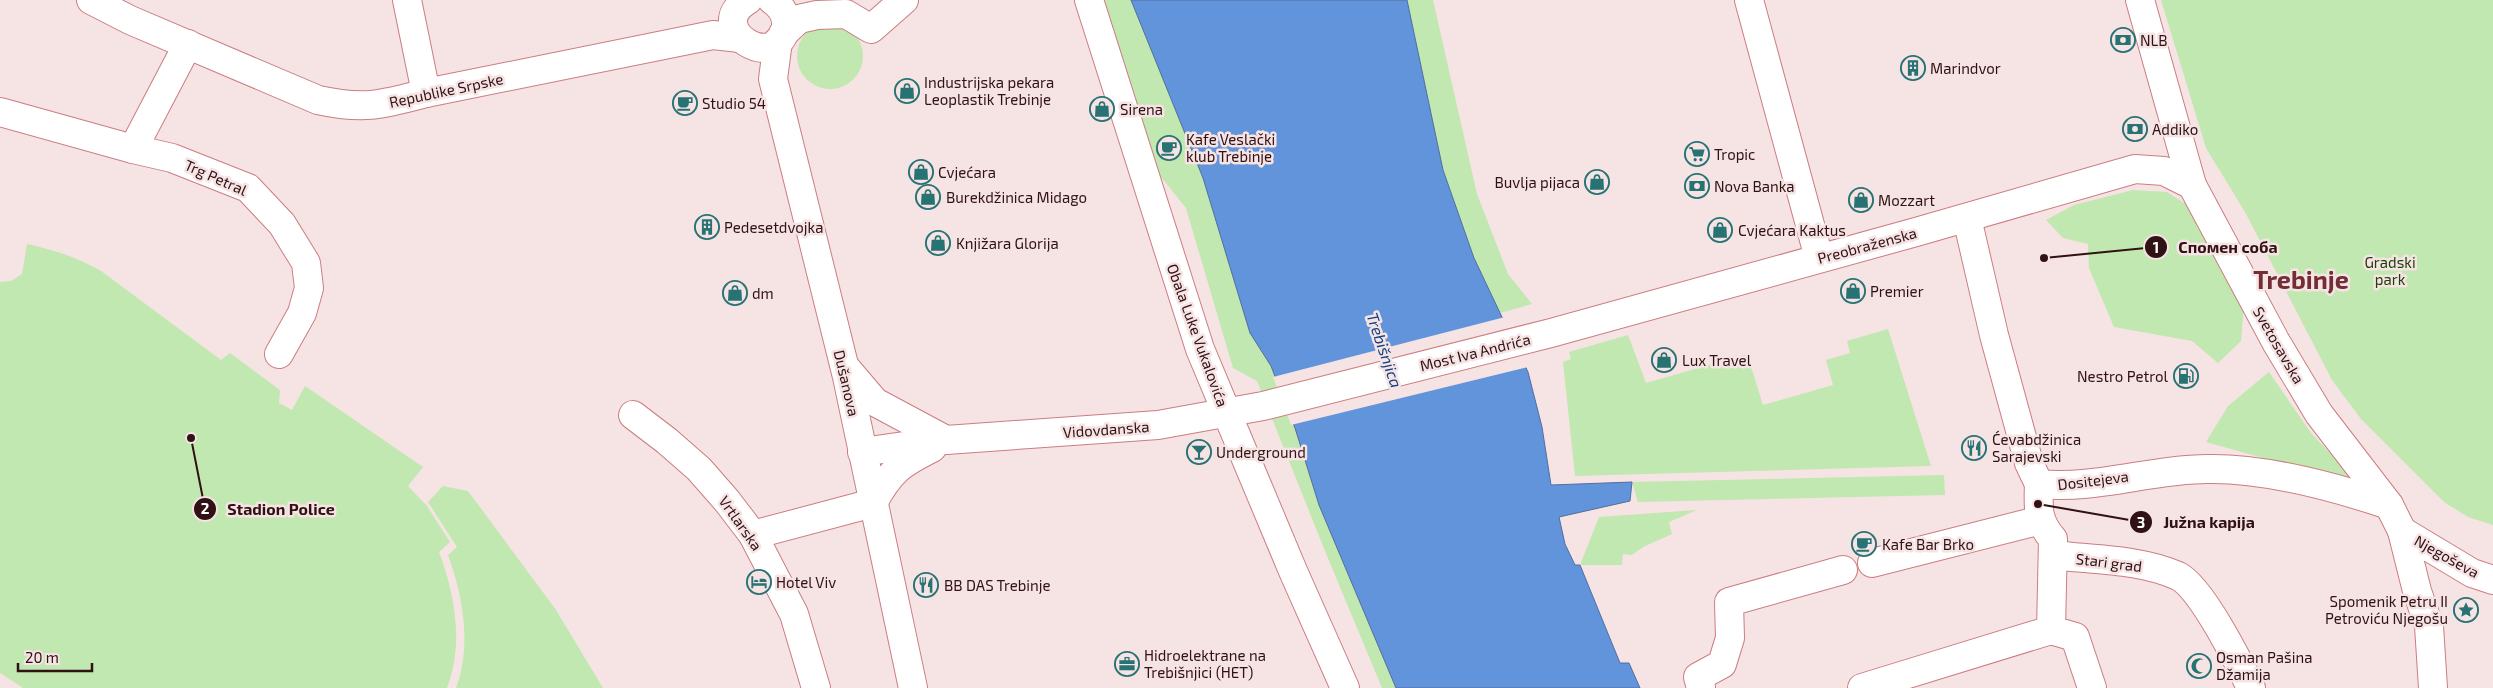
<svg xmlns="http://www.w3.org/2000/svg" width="2493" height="688" font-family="'Exo 2',sans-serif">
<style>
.green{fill:#c0e8b0}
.water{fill:#6194db;stroke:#526d9f}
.pier{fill:#f6e3e4}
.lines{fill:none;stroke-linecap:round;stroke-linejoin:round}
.minor-casing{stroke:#cc7d81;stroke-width:30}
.minor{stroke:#fff;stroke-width:28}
.labels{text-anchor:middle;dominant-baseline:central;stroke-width:5;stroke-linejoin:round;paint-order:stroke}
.poi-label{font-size:15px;fill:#301114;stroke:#f6e3e4;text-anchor:start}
.street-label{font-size:15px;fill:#301114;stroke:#f6e3e4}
.park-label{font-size:15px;fill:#1d400a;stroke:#f6e3e4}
.water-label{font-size:16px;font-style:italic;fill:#104383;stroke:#f6e3e4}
.town-label{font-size:25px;font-weight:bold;fill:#732d34;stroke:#f6e3e4}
.leader{fill:none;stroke:#301114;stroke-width:2}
.callout-dot{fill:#301114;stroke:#f6e3e4;stroke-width:2}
.mark-label{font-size:15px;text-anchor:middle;font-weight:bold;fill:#fff}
.callout-label{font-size:16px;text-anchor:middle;font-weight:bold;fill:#301114;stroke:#f6e3e4;stroke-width:5;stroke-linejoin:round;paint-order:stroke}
</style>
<rect width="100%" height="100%" fill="#f6e3e4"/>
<g class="green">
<path d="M1101 0H1131L1203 178 1250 333 1271 366 1295 428 1319 505 1396 688H1382L1325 551 1257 381 1233 368 1186 208 1153 167Z"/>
<path d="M1407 0H1433L1477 194 1508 274 1532 304 1500 313 1474 258 1443 170Z"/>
<path d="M2161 0H2493V525L2468 517 2444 502 2361 419 2332 380 2245 212 2206 148Z"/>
<circle cx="830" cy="56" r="33"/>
<path d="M2133 190 2167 192 2192 208 2244 304 2241 341 2218 363 2192 341 2114 327 2089 268 2088 244 2063 238 2046 220 2074 205Z"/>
<path d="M27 244C54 250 77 257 101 271L221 360 230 353 280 390 279 403 292 410 305 386 423 467 408 486 427 506 450 542 439 552C455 595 464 644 447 688H23L0 673V282L11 281 22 274Z"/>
<path d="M1888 329 1931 466 1575 476 1563 362 1571 359 1569 352 1628 335 1646 383 1747 354 1763 405 1833 385 1826 360 1850 353 1847 341Z"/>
<path d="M2269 372 2311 433 2360 485 2206 442 2228 406Z"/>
<path d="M1944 475 1945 495 1638 502 1632 482Z"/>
<path d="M443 486 468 491 556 610 603 688H456C472 646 463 596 448 555L457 547 428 502Z"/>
<path d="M1697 510 1669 522 1672 534 1643 547 1632 555 1623 554 1622 565H1580L1599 517Z"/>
</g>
<path class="water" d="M1131 0H1407L1443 170 1474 258 1528 372 1542 427 1551 485 1632 482 1630 501 1559 517 1565 544 1575 565H1580L1620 663H1629L1640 688H1396L1319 505 1295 428 1271 366 1250 333 1203 178Z"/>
<path class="pier" d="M1505 317 1528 367 1291 425 1273 377Z"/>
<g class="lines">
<defs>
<g id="minor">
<path d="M91 0 130 20 318 100C364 110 381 105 426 93L713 35 740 38"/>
<path d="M407 0 426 93"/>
<path d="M748 0C701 28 778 76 786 26 787 15 781 6 772 0"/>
<path d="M1089 0 1200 349 1293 571 1345 688"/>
<path d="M1749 0 1819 258"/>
<path d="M2140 0 2192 185 2276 342 2319 414 2389 505 2402 531 2417 591 2429 626 2433 688"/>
<path d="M783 34 799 19 817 15 846 14 871 29 904 0"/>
<path d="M778 41 773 79 847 377 913 688"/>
<path d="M0 112 133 149 172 158 248 188 282 224 306 263 309 288 302 313 279 354"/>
<path d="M133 149 188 44"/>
<path d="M1967 218 1994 335 2029 463 2039 484C2095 490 2151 469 2208 469 2265 468 2335 487 2389 505"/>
<path d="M846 368 875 402 946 440"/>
<path d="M633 415 667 441 699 469 727 501 753 535 794 614 816 688"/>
<path d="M862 452 946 440 1158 425 1263 406 1551 333 1916 232 2135 169 2164 171 2192 185"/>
<path d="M2039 484C2038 508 2037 521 2053 539L2051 630 2075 637 2092 688"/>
<path d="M2402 531 2472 573 2493 580"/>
<path d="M753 535 873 503C890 471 900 464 932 448"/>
<path d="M2053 555C2094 560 2140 559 2178 576 2201 587 2240 664 2251 688"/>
<path d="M1872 563 2041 520"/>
<path d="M1701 688 1698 677 1722 664 1730 638 1729 602 1843 570"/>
<path d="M1862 688 2051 630"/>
</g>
</defs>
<use href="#minor" class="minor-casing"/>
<use href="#minor" class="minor"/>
</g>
<defs>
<symbol id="bank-ring" viewBox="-11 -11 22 22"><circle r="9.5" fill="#f6e3e4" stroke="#277273" stroke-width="1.5"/><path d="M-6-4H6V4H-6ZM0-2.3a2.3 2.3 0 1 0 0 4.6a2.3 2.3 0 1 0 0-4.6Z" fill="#277273"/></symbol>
<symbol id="building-ring" viewBox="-11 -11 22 22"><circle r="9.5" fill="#f6e3e4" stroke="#277273" stroke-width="1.5"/><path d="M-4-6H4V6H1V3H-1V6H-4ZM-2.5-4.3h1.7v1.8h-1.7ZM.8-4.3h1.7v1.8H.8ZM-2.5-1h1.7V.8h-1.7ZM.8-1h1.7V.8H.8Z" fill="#277273"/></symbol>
<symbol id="shop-ring" viewBox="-11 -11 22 22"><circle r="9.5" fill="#f6e3e4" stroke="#277273" stroke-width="1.5"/><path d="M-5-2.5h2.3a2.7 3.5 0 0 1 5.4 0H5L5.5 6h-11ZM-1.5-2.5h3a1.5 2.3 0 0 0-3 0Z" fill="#277273"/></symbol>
<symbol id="cafe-ring" viewBox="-11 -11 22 22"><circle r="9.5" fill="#f6e3e4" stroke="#277273" stroke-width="1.5"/><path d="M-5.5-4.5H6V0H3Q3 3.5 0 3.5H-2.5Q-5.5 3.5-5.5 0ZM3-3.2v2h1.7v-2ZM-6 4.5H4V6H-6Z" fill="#277273"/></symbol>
<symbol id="supermarket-ring" viewBox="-11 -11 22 22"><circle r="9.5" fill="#f6e3e4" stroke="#277273" stroke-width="1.5"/><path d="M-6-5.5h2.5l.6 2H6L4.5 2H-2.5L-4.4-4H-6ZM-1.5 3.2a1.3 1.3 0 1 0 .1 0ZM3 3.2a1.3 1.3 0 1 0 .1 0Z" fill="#277273"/></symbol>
<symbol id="fuel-ring" viewBox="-11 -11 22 22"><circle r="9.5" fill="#f6e3e4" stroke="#277273" stroke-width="1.5"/><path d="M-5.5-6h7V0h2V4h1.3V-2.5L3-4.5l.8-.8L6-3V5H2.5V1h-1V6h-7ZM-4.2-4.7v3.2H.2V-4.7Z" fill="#277273"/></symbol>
<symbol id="restaurant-ring" viewBox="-11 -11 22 22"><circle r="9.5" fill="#f6e3e4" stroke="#277273" stroke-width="1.5"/><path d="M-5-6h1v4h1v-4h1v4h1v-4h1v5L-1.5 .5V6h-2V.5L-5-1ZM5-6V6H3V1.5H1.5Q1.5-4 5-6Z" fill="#277273"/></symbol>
<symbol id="bar-ring" viewBox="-11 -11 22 22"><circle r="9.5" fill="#f6e3e4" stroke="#277273" stroke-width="1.5"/><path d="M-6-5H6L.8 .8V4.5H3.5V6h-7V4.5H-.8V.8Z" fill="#277273"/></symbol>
<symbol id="hotel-ring" viewBox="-11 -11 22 22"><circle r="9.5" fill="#f6e3e4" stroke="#277273" stroke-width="1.5"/><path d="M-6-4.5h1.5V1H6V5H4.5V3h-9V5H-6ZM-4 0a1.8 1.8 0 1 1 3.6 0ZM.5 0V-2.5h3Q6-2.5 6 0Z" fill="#277273"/></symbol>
<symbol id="sight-ring" viewBox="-11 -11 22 22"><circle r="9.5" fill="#f6e3e4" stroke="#277273" stroke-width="1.5"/><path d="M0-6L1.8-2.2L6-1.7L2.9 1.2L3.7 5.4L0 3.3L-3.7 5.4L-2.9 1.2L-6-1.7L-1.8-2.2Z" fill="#277273"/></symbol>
<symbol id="office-ring" viewBox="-11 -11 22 22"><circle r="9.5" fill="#f6e3e4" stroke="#277273" stroke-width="1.5"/><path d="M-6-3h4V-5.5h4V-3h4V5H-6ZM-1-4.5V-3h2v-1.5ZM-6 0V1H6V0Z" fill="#277273"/></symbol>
<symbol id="mosque-ring" viewBox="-11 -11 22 22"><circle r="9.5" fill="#f6e3e4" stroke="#277273" stroke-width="1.5"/><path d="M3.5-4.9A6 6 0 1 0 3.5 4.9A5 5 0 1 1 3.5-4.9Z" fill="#277273"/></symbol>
</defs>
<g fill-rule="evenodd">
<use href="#bank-ring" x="2109" y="26" width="28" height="28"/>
<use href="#building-ring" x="1899" y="54" width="28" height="28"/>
<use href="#shop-ring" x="893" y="77" width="28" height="28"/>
<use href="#cafe-ring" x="671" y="89" width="28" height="28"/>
<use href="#shop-ring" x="1088" y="95" width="28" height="28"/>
<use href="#bank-ring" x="2121" y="115" width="28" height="28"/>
<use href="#cafe-ring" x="1155" y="134" width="28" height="28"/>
<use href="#supermarket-ring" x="1683" y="140" width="28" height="28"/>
<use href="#shop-ring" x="907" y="158" width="28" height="28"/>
<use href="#shop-ring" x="1583" y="168" width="28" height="28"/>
<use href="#bank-ring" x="1683" y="172" width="28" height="28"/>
<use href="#shop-ring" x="914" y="183" width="28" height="28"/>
<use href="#shop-ring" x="1847" y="186" width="28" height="28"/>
<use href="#building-ring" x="693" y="213" width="28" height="28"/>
<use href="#shop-ring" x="1706" y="216" width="28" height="28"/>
<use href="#shop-ring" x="924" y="229" width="28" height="28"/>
<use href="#shop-ring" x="1839" y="277" width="28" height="28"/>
<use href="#shop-ring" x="721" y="279" width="28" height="28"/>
<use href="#shop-ring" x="1650" y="346" width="28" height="28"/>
<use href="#fuel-ring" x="2172" y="362" width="28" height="28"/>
<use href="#restaurant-ring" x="1960" y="434" width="28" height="28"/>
<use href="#bar-ring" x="1185" y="438" width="28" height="28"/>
<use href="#cafe-ring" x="1850" y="530" width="28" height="28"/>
<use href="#hotel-ring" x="745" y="568" width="28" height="28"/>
<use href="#restaurant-ring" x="912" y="571" width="28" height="28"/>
<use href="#sight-ring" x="2452" y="596" width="28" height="28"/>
<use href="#office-ring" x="1113" y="650" width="28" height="28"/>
<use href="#mosque-ring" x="2185" y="652" width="28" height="28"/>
</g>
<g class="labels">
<g class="poi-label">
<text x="2140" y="40">NLB</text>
<text x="1930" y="68">Marindvor</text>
<text x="924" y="82">Industrijska pekara<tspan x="924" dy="17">Leoplastik Trebinje</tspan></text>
<text x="702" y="103">Studio 54</text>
<text x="1120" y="109">Sirena</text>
<text x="2152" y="129">Addiko</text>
<text x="1186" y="139">Kafe Veslački<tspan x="1186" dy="17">klub Trebinje</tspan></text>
<text x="1714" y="154">Tropic</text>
<text x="938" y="172">Cvjećara</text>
<text x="1580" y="182" text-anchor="end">Buvlja pijaca</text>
<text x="1714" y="186">Nova Banka</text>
<text x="946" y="197">Burekdžinica Midago</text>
<text x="1878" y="200">Mozzart</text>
<text x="724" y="227">Pedesetdvojka</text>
<text x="1738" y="230">Cvjećara Kaktus</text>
<text x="956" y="243">Knjižara Glorija</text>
<text x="1870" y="291">Premier</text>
<text x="752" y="293">dm</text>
<text x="1682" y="360">Lux Travel</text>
<text x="2168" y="376" text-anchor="end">Nestro Petrol</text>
<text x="1992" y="439">Ćevabdžinica<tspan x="1992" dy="17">Sarajevski</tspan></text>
<text x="1216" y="452">Underground</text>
<text x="1882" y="544">Kafe Bar Brko</text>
<text x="776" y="582">Hotel Viv</text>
<text x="944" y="585">BB DAS Trebinje</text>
<text x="2448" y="601" text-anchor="end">Spomenik Petru II<tspan x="2448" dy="17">Petroviću Njegošu</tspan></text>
<text x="1144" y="655">Hidroelektrane na<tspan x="1144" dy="17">Trebišnjici (HET)</tspan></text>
<text x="2216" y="657">Osman Pašina<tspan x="2216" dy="17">Džamija</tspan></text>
</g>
<g class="street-label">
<text transform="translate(446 90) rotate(-12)">Republike Srpske</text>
<text transform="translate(216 177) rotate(24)">Trg Petral</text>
<text transform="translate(1867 245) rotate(-15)">Preobraženska</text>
<text transform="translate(1198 335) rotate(70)">Obala Luke Vukalovića</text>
<text transform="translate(2279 345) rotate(60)">Svetosavska</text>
<text transform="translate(1475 352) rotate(-14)">Most Iva Andrića</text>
<text transform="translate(847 383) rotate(77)">Dušanova</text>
<text transform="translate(1106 429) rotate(-4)">Vidovdanska</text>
<text transform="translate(2093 480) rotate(-7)">Dositejeva</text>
<text transform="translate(741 523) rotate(55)">Vrtlarska</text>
<text transform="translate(2447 556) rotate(29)">Njegoševa</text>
<text transform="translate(2109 562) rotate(7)">Stari grad</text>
</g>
<g class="park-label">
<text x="2390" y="262">Gradski<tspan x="2390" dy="17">park</tspan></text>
</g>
<g class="water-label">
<text transform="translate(1385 350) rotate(71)">Trebišnjica</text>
</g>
<g class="town-label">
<text x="2301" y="279">Trebinje</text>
</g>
</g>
<path class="leader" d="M2044 258L2156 247M191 438L205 509M2038 504L2141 522"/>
<g class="callout-dot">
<circle cx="2044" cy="258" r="5"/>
<circle cx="191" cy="438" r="5"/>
<circle cx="2038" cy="504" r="5"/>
<circle cx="2156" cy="247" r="12"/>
<circle cx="205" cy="509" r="12"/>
<circle cx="2141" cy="522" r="12"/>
</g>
<g class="mark-label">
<text x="2156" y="253">1</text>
<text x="205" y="514">2</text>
<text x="2141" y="528">3</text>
</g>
<g class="callout-label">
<text x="2228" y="253">Спомен соба</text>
<text x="281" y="515">Stadion Police</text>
<text x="2209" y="528">Južna kapija</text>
</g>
<path d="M18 663v8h74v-8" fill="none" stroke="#301114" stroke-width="2.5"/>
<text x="25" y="663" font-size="15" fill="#301114" stroke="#f6e3e4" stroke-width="4" paint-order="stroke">20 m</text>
</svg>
